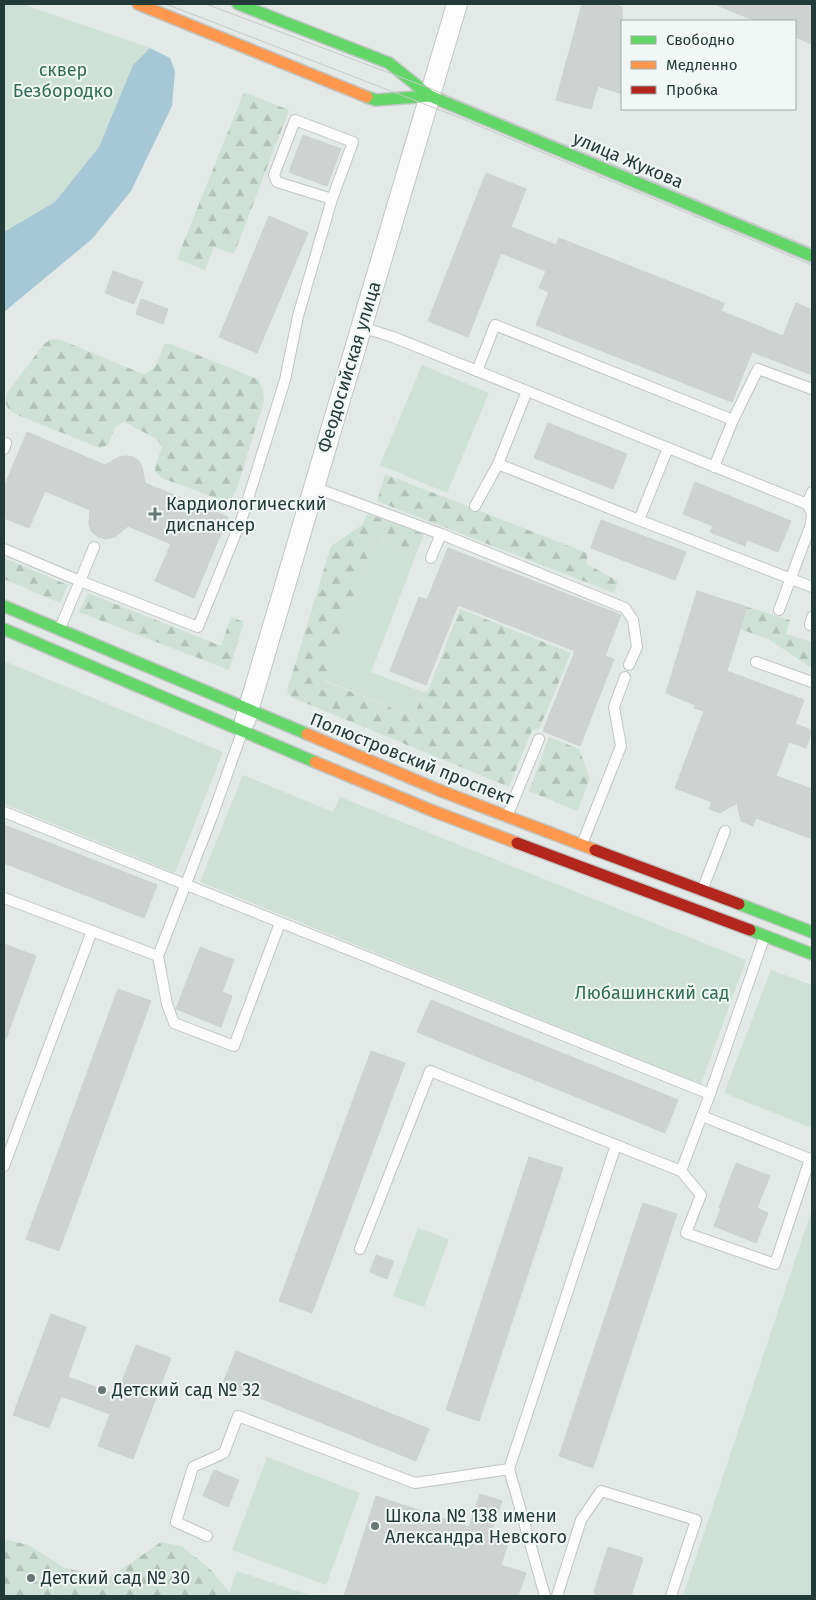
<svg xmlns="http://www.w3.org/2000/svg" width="816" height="1600" font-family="'Fira Sans',sans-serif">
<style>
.forest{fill:url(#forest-firs)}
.green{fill:#cde1d6}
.water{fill:#a6c7d5}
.building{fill:#ced2d1;stroke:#ccd2d0}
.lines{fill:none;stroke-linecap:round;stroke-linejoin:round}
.lane-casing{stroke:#c0c5c4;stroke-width:12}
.street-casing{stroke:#c0c5c4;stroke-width:22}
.fast-casing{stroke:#bfc6c4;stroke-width:14}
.slow-casing{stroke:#bfc6c4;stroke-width:14}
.jam-casing{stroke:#bfc6c4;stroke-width:14}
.lane{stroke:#fbfcfb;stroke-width:10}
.street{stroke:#fbfcfb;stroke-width:20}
.fast{stroke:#63d668;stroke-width:11}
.slow{stroke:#ff974d;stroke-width:11}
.jam{stroke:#b3261e;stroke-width:11}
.tram{stroke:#c6cac9;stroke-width:1}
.poi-dot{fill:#667775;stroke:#f1f7f5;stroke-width:2}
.labels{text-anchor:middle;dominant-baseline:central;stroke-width:4;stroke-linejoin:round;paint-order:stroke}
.park-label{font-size:18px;fill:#2f6e52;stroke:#f1f7f5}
.street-label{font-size:18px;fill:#223a38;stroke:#f1f7f5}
.poi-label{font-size:18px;fill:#223a38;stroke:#f1f7f5;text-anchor:start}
</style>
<defs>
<pattern id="forest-firs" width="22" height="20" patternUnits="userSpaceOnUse" patternTransform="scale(1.25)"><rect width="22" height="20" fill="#cde1d6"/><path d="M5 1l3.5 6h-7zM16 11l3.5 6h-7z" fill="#b0c2b8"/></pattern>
</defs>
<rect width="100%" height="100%" fill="#e3e9e7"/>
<g class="forest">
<path d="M244 92 289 110 234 254 214 247 205 270 177 259Z"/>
<path d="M51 339 61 340 143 374C159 370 158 357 165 344H171L259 380 263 392 264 401 236 491 231 499 221 500 162 478 155 471 156 464 162 447 157 439 124 422 115 427 108 445 100 448 15 414C6 408 4 403 7 393L44 344Z"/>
<path d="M385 474 587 553V564L618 581 614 593 377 501Z"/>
<path d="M367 514 424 534 417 552 374 539 324 681 414 717 423 692 428 691 460 609 571 653 539 729 532 730 509 787 291 697 287 691 331 546 362 525Z"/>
<path d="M4 558 68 585 60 603 4 579Z"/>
<path d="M88 593 221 646 231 617 244 622 229 670 79 612Z"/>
<path d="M747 607 790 620 786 634 812 642V668L768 639 740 629Z"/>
<path d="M549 737 579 749 590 779 577 811 529 791Z"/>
<path d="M4 1539 28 1545 65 1568 109 1578 161 1542 183 1547 212 1571 230 1593 228 1596H4Z"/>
</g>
<g class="green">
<path d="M4 4H22L150 48 133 65 99 147 55 203 4 232Z"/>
<path d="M422 365 489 393 447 493 380 465Z"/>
<path d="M374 539 417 552 371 672 423 692 414 717 324 680Z"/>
<path d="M4 661 223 752 175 873 4 804Z"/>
<path d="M243 775 333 812 340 797 746 960 701 1084 200 882Z"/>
<path d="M771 970 812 985V1128L724 1093Z"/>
<path d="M812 1209V1596H683Z"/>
<path d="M418 1228 449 1239 424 1307 393 1296Z"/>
<path d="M267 1457 360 1493 326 1585 232 1550Z"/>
<path d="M237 1571 312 1596H228Z"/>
</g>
<path class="water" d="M150 48 170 58 175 71 172 106 131 191 92 239 4 312V232L55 202 99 147 133 65Z"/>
<g class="building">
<path d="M582 4H619L618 6 622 7V94L598 86 591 109 556 100Z"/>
<path d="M714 4H812V44L795 37V21H756Z"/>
<path d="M303 135 341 149 327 186 289 172Z"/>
<path d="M486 173 526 189 511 227 556 245 559 238 724 303 721 311 783 336 796 303 812 310V375L752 352 732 402 536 325 549 292 539 288 546 271 501 253 468 337 428 321Z"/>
<path d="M269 216 308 233 257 353 219 337Z"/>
<path d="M113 271 143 282 134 304 105 293Z"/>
<path d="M141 299 168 309 163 324 136 314Z"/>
<path d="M548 423 627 454 613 489 534 458Z"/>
<path d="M27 432 105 465 119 457 126 456 133 457 139 461 142 467 145 483 228 517 194 598 155 581 171 544 128 526 115 537 106 539 98 537 91 531 89 524 90 510 45 491 29 528 4 518V487Z"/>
<path d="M695 482 791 521 778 552 747 540 745 546 710 532 713 526 683 514Z"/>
<path d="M601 520 686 552 675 580 591 548Z"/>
<path d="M448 548 621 615 605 656 614 659 580 746 543 731 575 651 458 605 426 685 390 671 419 597 427 600Z"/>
<path d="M697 591 747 607 727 671 804 700 795 724 812 730 806 748 789 742 776 776 812 789V839L756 818 753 826 741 821 737 803 720 813 709 809 712 802 675 788 704 711 694 708 695 705 666 693Z"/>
<path d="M4 825 157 885 144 918 4 863Z"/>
<path d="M4 944 36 956 6 1039H4Z"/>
<path d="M200 947 234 960 222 992 232 996 221 1027 176 1009Z"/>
<path d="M118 989 151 1001 59 1251 26 1239Z"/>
<path d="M431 1000 678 1100 665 1133 417 1032Z"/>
<path d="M371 1051 405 1063 312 1313 279 1301Z"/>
<path d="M529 1157 563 1168 479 1421 446 1410Z"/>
<path d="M736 1163 770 1176 757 1208 768 1213 756 1243 714 1226 721 1208H719Z"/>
<path d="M643 1203 677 1214 593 1468 559 1456Z"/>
<path d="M376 1255 394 1261 387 1279 370 1272Z"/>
<path d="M51 1314 86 1327 68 1377 117 1395 136 1345 171 1358 133 1459 98 1446 110 1414 61 1396 49 1428 13 1415Z"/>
<path d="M236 1351 429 1429 416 1461 223 1383Z"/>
<path d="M214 1470 239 1480 228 1507 203 1496Z"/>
<path d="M480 1494 502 1501 491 1534 509 1540 501 1565 526 1573 518 1596H344L376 1496 469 1527Z"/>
<path d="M608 1547 643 1558 631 1596H595L596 1593 594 1592Z"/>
</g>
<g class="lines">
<defs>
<g id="lane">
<path d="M361 327 393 337 807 504 812 513 811 524 779 610"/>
<path d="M477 371 495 325 733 420 714 467"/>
<path d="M733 420 758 369 812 389"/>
<path d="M4 449 6 443"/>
<path d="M498 464 639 520 668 448"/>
<path d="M313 487 441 534 625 608 633 620 637 647 629 665"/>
<path d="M807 504 812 492"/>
<path d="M475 506 498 464 527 391"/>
<path d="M639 520 812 587"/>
<path d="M4 549 80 581 94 547"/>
<path d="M431 558 441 534"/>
<path d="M810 625 812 617"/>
<path d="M60 628 80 581 198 627 242 518 285 380 298 316 332 199 353 142 295 120 274 175 277 182 332 199"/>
<path d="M756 662 812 682"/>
<path d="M242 732 213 814 158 956 167 1004 174 1023 234 1046 280 923"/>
<path d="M4 812 710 1094"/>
<path d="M508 814 539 739"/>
<path d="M582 844 621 746 614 707 625 677"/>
<path d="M703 888 725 831"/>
<path d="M4 898 92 931"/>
<path d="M4 1166 92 931 158 956"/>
<path d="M681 1171 701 1195 686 1233 775 1264 810 1159 702 1116"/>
<path d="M360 1249 430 1071 681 1171 710 1094 764 938"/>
<path d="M207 1536 176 1522 193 1467 224 1453 238 1416 415 1483 509 1469"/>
<path d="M545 1596 509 1469 616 1145"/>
<path d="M557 1596 581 1520 601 1491 696 1520 671 1596"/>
</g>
<path id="street" d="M245 721 457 4"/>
<g id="fast">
<path d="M238 4 389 63 430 96 812 256"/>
<path d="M367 97 376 100 430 96"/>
<path d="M4 606 307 734"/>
<path d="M4 629 315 762"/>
<path d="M739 904 812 932"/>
<path d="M750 930 812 954"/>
</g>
<g id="slow">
<path d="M138 4 367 97"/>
<path d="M307 734 441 791 595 850"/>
<path d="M315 762 433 811 517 843"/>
</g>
<g id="jam">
<path d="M517 843 750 930"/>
<path d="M595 850 739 904"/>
</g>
</defs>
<use href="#lane" class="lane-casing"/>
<use href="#street" class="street-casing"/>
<use href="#fast" class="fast-casing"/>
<use href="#slow" class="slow-casing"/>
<use href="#jam" class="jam-casing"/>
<use href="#lane" class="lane"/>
<use href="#street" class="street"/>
<use href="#fast" class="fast"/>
<use href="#slow" class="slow"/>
<use href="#jam" class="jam"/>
<g class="tram">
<path d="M166 4 458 117 812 265"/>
<path d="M206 4 432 89 812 248"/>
</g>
</g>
<g class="poi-dot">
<path d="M152.5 506.5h5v5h5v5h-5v5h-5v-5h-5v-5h5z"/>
<circle cx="102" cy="1390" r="5"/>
<circle cx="375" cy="1526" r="5"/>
<circle cx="31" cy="1578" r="5"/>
</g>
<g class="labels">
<g class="park-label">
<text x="63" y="70">сквер<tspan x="63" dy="21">Безбородко</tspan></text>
<text x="652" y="993">Любашинский сад</text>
</g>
<g class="street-label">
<text transform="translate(628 160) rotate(23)">улица Жукова</text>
<text transform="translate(349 367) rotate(-73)">Феодосийская улица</text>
<text transform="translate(412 759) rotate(22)">Полюстровский проспект</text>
</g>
<g class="poi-label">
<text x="166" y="504">Кардиологический<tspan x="166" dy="21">диспансер</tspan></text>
<text x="112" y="1390">Детский сад № 32</text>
<text x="385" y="1516">Школа № 138 имени<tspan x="385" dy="21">Александра Невского</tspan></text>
<text x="41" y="1578">Детский сад № 30</text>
</g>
</g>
<rect width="816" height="1600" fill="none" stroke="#223a38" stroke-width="10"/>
<rect x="621" y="20" width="175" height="90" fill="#f1f7f5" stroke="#9eaba9"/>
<rect x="631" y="36" width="25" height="8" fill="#63d668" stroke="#9eaba9"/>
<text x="666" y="45" font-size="15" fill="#223a38">Свободно</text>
<rect x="631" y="61" width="25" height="8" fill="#ff974d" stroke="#9eaba9"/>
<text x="666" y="70" font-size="15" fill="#223a38">Медленно</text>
<rect x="631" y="86" width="25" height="8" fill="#b3261e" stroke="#9eaba9"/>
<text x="666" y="95" font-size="15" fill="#223a38">Пробка</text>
</svg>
